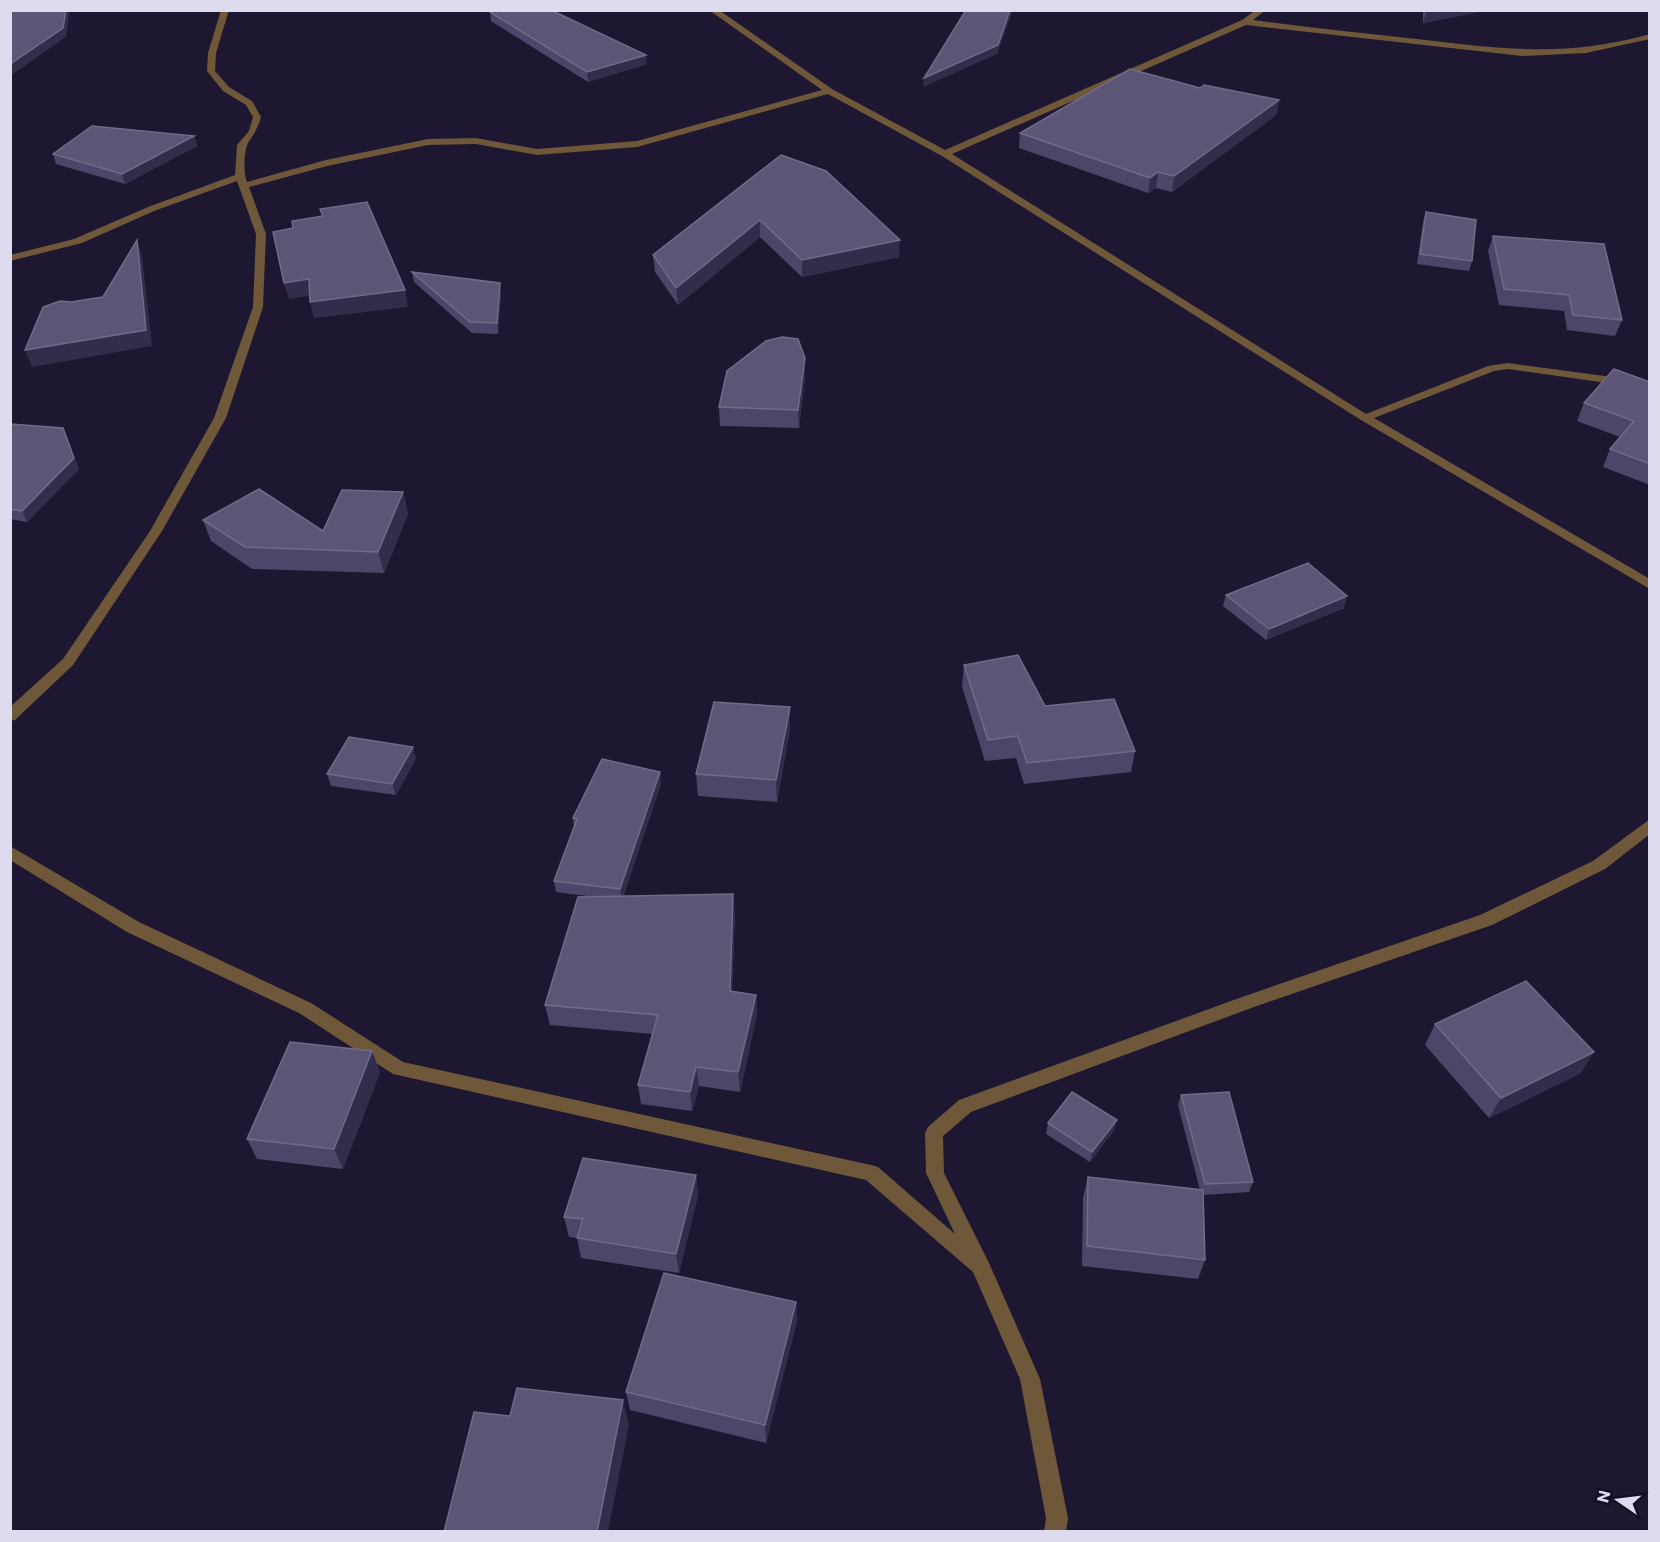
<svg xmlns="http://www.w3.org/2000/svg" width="1660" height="1542" font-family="Commissioner,sans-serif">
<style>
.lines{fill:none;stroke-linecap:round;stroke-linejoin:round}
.minor{fill:#6f5739;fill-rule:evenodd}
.wall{fill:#4d4668}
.shaded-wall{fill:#332d4c}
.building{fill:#5c5676;stroke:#706b89;stroke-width:1.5}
</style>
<rect width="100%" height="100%" fill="#1d1731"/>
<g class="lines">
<g class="minor">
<path d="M221 10H229L216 53 215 71 229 87 252 101 261 117C258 128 254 134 248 143 244 151 243 173 247 182L326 160 428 139 476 138 537 149 637 141 822 90 709 10H719L832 89 945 150 1242 20 1256 10H1266L1253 20C1307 27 1362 33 1417 39 1504 49 1563 58 1650 34V39L1586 53 1522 56 1246 25 952 154 1366 414 1488 366 1508 363 1650 382V389L1508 369 1494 371 1374 418 1650 579V589L1361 420 942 156 828 94 637 147 537 155 476 144 428 145 327 166 249 187 266 234 263 307 226 418 162 531 73 665 15 720 10 721V707L63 659 150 531 214 418 253 307 256 234 237 181 154 211 82 243 10 261V255L74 239 148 207 235 175 237 145 249 131 253 117 246 105 223 91 207 71 208 53Z"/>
<path d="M1650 819V834L1605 869 1492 925 1254 1007 971 1112 943 1136 944 1173 989 1263 1040 1379 1068 1518 1066 1532H1044L1046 1518 1020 1379 973 1272 866 1180 393 1074 299 1013 127 932 10 860V846L139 922 311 1003 403 1062 871 1165 878 1167 955 1234 926 1173 925 1133 928 1127 959 1100 1242 997 1480 915 1593 861Z"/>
</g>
</g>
<g class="wall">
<path d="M1423 10H1488L1423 23Z"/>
<path d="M490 12 647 64 588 82 491 21Z"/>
<path d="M1279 100 1276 115 1172 192 1156 188 1148 193 1019 148 1020 133Z"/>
<path d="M194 136 197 146 125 184 56 164 53 154Z"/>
<path d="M781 155 899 257 802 277 760 237 678 305 655 272 653 255Z"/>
<path d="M1426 212 1472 261 1469 271 1417 264 1423 222Z"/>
<path d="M1493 236 1622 320 1615 336 1567 330 1564 311 1499 305 1488 251Z"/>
<path d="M412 272 500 283 501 293 498 334 472 333 414 282Z"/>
<path d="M805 377 799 428 720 426 719 407Z"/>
<path d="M1650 382V485L1603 467 1610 449 1620 437 1577 421 1584 403Z"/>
<path d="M10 424 79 469 27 522 10 519Z"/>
<path d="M403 492 408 514 384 573 252 569 211 541 203 520 323 531Z"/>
<path d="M1226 595 1344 608 1266 640 1223 606Z"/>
<path d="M964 665 1135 751 1131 772 1024 784 1016 758 985 761 962 687Z"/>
<path d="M790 729 777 802 698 796 696 774Z"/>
<path d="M416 758 396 795 331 786 327 774Z"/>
<path d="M660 772 661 784 623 897 735 914 732 991 756 995 757 1014 740 1092 699 1086 692 1111 641 1104 638 1085 652 1034 550 1025 545 1005 594 897 556 892 554 881 574 827 573 818Z"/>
<path d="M1435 1024 1581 1073 1489 1118 1425 1045Z"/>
<path d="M372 1051 380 1072 343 1169 257 1159 247 1139Z"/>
<path d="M1181 1095 1253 1182 1249 1192 1203 1195 1205 1260 1198 1279 1082 1266 1083 1197 1088 1177 1200 1190 1178 1105Z"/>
<path d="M1048 1123 1114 1130 1090 1162 1046 1134Z"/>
<path d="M696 1175 698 1195 679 1273 581 1258 577 1238 569 1237 564 1217Z"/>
<path d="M796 1302 797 1321 766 1443 630 1410 626 1392Z"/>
</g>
<g class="shaded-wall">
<path d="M66 10H70L66 37 10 76V64Z"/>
<path d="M1010 10H1013L997 54 923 87 924 78Z"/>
<path d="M1427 10H1488L1423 23Z"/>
<path d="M646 55 647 64 588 82 587 72Z"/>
<path d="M1279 100 1276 115 1172 192 1174 176Z"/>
<path d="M194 136 197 146 125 184 122 174Z"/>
<path d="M1158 172 1156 188 1148 193 1150 178Z"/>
<path d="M760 220V237L678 305 676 288Z"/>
<path d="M137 240 142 256 152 346 32 367 25 350 146 330Z"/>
<path d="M900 240 899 257 802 277V260Z"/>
<path d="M309 279 313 295 289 299 284 283Z"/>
<path d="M500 283 501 293 498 334 497 323Z"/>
<path d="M405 290 408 307 314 318 310 302Z"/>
<path d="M805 358V377L799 428 798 410Z"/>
<path d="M63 428 79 469 27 522 22 511Z"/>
<path d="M403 492 408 514 384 573 378 552Z"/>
<path d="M1347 596 1344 608 1266 640 1269 629Z"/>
<path d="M790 707V729L777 802 776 780Z"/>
<path d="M413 747 416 758 396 795 392 784Z"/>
<path d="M660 772 661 784 622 901 620 889Z"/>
<path d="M733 894 735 914 731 1011 730 991Z"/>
<path d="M756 995 757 1014 740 1092 738 1072Z"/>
<path d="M372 1051 380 1072 343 1169 334 1149Z"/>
<path d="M1594 1052 1581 1073 1489 1118 1501 1098Z"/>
<path d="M696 1067 699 1086 692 1111 690 1092Z"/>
<path d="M1117 1120 1114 1130 1090 1162 1092 1152Z"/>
<path d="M696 1175 698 1195 679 1273 676 1254Z"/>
<path d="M796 1302 797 1321 766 1443 765 1425Z"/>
<path d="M623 1400 629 1425 608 1532H597Z"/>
</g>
<g class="building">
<path d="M10 10H66L63 28 10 64Z"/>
<path d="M491 10H551L646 55 587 72 490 12Z"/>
<path d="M966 10H1010L998 45 924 78Z"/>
<path d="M1130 69 1200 88 1204 85 1279 100 1174 176 1158 172 1150 178 1020 133Z"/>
<path d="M92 126 194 136 122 174 53 154Z"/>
<path d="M781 155 826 171 900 240 802 260 760 220 676 288 653 255Z"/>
<path d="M367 202 405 290 310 302 309 279 284 283 273 232 293 228 292 221 323 216 320 209Z"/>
<path d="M1426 212 1476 220 1472 261 1420 254Z"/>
<path d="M1493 236 1604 244 1622 320 1573 315 1569 295 1504 289Z"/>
<path d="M137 240 146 330 25 350 43 307 60 301 71 302 103 297Z"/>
<path d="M412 272 500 283 497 323 470 322Z"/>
<path d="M782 337 798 339 805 358 798 410 719 407 727 371 766 341Z"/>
<path d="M1614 369 1650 382V464L1610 449 1634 421 1584 403Z"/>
<path d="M10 424 63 428 74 458 22 511 10 509Z"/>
<path d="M259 489 323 531 342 490 403 492 378 552 245 547 203 520Z"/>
<path d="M1308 563 1347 596 1269 629 1226 595Z"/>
<path d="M1018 655 1045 706 1114 699 1135 751 1027 763 1018 736 988 740 964 665Z"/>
<path d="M714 702 790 707 776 780 696 774Z"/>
<path d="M349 737 413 747 392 784 327 774Z"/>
<path d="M602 759 660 772 620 889 554 881 577 819 573 818Z"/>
<path d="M733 894 730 991 756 995 738 1072 696 1067 690 1092 638 1085 658 1015 545 1005 578 897Z"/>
<path d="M1526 981 1594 1052 1501 1098 1435 1024Z"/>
<path d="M290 1042 372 1051 334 1149 247 1139Z"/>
<path d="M1072 1092 1117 1120 1092 1152 1048 1123Z"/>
<path d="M1229 1092 1253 1182 1205 1184 1181 1095Z"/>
<path d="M583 1158 696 1175 676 1254 577 1238 583 1219 564 1217Z"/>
<path d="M1088 1177 1203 1190 1205 1260 1087 1246Z"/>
<path d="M664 1273 796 1302 765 1425 626 1392Z"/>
<path d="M517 1388 623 1400 597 1532H444L474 1412 510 1416Z"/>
</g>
<rect width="1660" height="1542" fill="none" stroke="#dddbed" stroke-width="24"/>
<g transform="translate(1618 1500) rotate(284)" stroke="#140e27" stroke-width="4.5" paint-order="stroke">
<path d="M0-4.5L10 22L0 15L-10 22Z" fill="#dddbed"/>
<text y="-9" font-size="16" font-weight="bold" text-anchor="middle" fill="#dddbed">N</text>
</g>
</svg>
